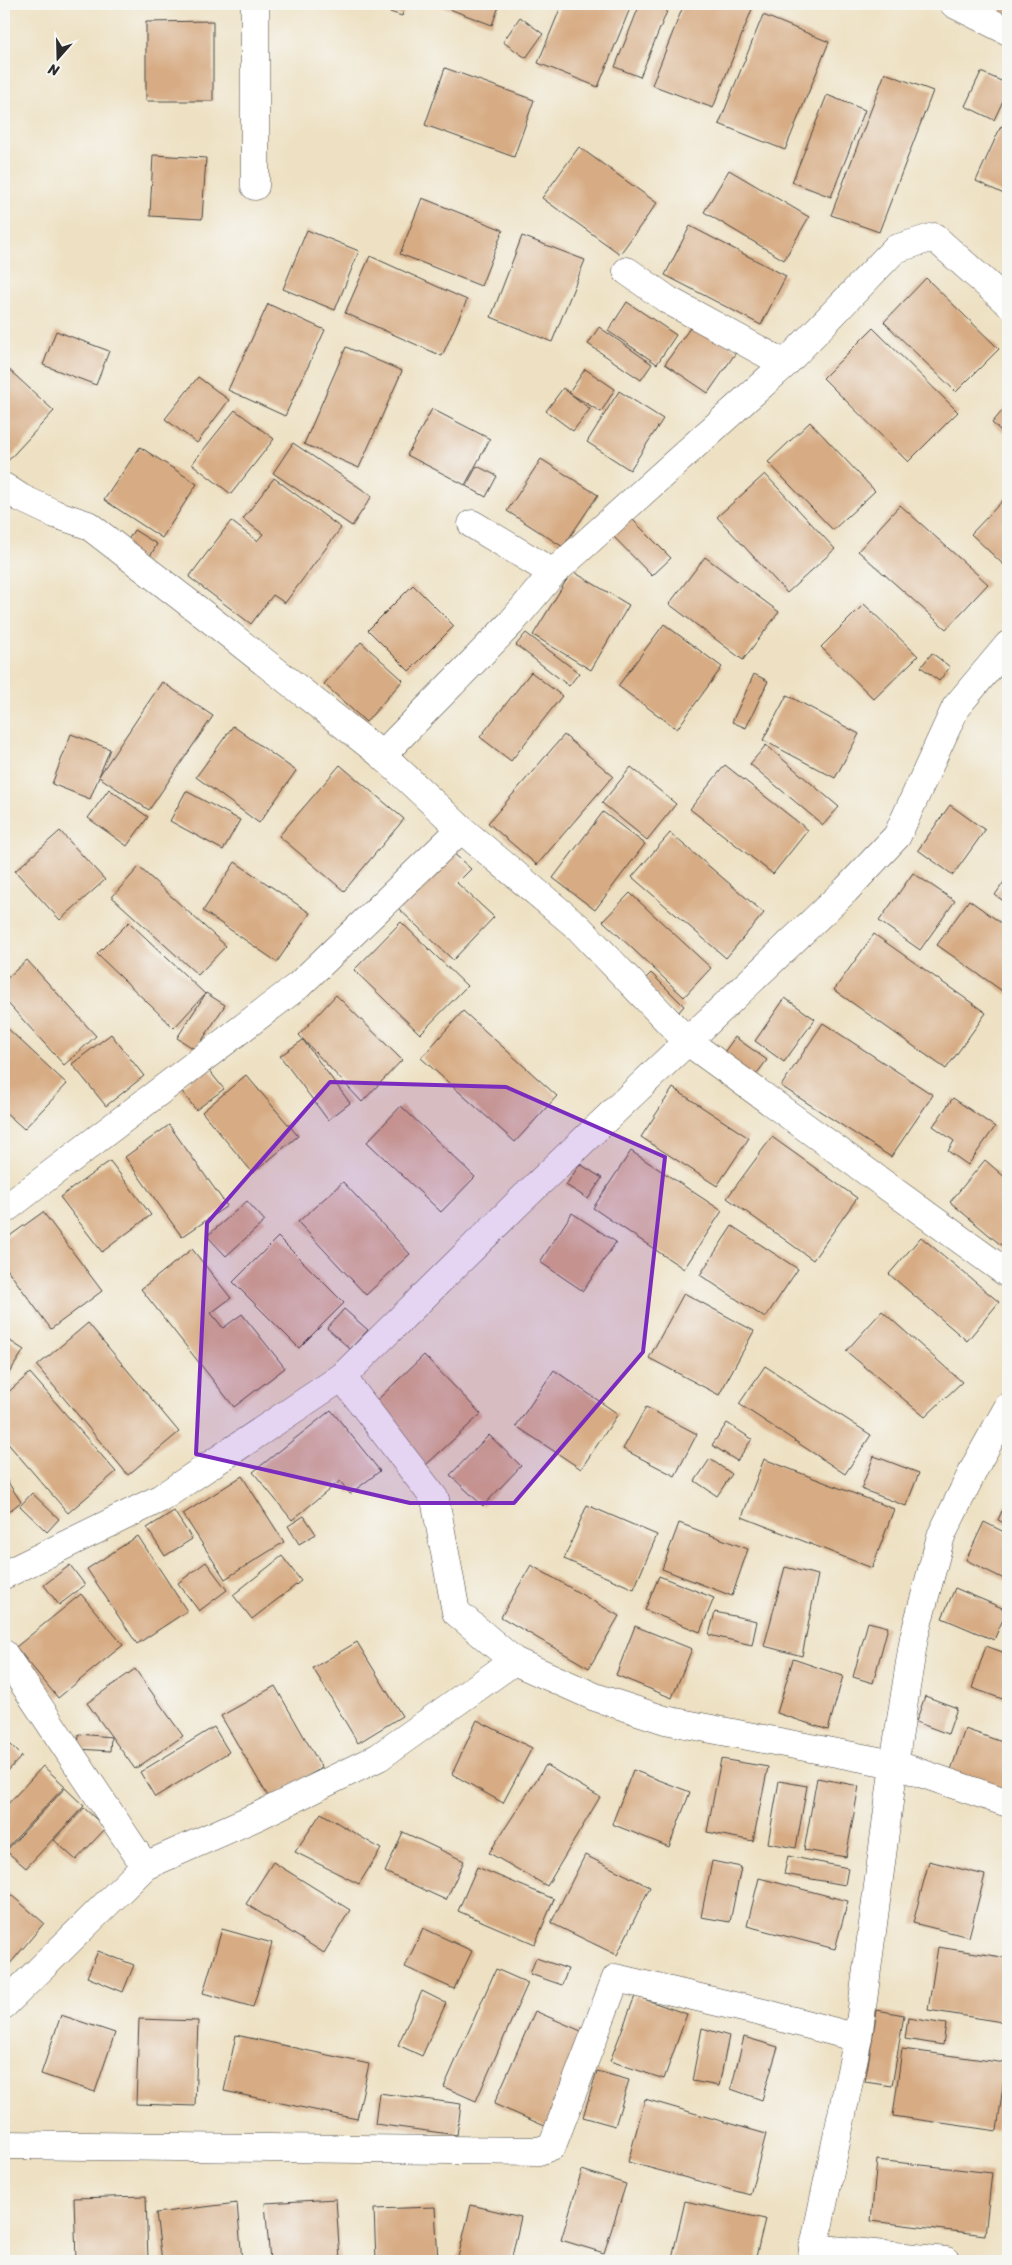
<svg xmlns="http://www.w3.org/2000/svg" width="1012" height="2265" font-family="Sriracha,sans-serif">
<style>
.building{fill:#d7ac84}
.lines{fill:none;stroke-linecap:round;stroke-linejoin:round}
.street-casing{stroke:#484642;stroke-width:29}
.street{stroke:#fff;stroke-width:28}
.marked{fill:#7b2cbf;fill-opacity:0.2;stroke:#7b2cbf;stroke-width:4;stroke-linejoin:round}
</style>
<rect width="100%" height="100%" fill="#f6f6f2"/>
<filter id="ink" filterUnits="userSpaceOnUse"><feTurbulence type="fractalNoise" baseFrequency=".02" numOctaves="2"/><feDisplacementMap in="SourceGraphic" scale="10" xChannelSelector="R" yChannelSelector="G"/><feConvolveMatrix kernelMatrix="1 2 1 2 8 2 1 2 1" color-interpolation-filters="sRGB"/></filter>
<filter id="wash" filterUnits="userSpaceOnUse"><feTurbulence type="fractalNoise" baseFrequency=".0096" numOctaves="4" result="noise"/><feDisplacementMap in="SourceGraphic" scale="20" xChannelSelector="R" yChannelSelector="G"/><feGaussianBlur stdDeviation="1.12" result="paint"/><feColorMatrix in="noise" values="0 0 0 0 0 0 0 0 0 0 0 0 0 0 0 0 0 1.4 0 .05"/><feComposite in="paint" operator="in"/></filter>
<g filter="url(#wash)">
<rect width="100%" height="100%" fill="#eee1c3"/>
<g id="blocks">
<g class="building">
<path d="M365 4H406L402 16Z"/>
<path d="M436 4H500L492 25Z"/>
<path d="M562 4H626L631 6 598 87 538 63Z"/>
<path d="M640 4H670L640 77 615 67Z"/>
<path d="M684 4H754L713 108 652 85Z"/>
<path d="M982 4H1008V20Z"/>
<path d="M763 15 829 42 785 150 719 124Z"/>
<path d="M520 17 543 34 526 58 503 42Z"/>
<path d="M213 21V101H146V22Z"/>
<path d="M445 68 534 100 514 157 425 125Z"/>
<path d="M981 72 1008 84V90L994 120 965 106Z"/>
<path d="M885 73 933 91 879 232 831 215Z"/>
<path d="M827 95 865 110 831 197 792 182Z"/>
<path d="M1001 126 1008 129V196L976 181Z"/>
<path d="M579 147 657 203 620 254 542 198Z"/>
<path d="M153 155 206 158 202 219 150 216Z"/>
<path d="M729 170 809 217 784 260 704 212Z"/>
<path d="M422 198 503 230 481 286 400 254Z"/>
<path d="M690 226 786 276 761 325 665 275Z"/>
<path d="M307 230 359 251 335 310 283 289Z"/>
<path d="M522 236 585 260 552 342 491 317Z"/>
<path d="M370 256 467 300 442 356 345 313Z"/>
<path d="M926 278 999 349 956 392 884 322Z"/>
<path d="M627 302 676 335 657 364 608 331Z"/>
<path d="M268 304 325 330 285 416 228 390Z"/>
<path d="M694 322 737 351 708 393 665 364Z"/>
<path d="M599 327 652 364 641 380 588 344Z"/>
<path d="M873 328 958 412 908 462 823 378Z"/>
<path d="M56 331 109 351 96 385 43 365Z"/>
<path d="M346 347 402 371 359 468 304 444Z"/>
<path d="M4 365 54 411 4 465Z"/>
<path d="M585 369 615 389 601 412 569 393Z"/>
<path d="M198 377 229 400 197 443 165 419Z"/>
<path d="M563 388 590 409 573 431 546 411Z"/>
<path d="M619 391 663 419 630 470 587 442Z"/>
<path d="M1008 404V437L992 423Z"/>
<path d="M432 409 490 439 465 485 407 455Z"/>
<path d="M235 410 274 439 231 494 192 464Z"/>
<path d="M810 422 875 491 833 530 768 462Z"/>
<path d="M293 443 372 496 352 526 273 473Z"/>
<path d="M140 447 197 484 162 538 104 500Z"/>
<path d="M541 459 598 495 563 547 507 511Z"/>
<path d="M477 466 497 476 486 497 466 486Z"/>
<path d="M765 474 835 549 787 593 717 517Z"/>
<path d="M274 478 341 528 285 603 273 595 251 624 189 577 231 521 257 541 263 534 243 519Z"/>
<path d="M1008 495V569L971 534Z"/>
<path d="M900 505 988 584 946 629 858 551Z"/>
<path d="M630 517 671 558 652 576 612 535Z"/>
<path d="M134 530 157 544 146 564 122 550Z"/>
<path d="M705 557 779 612 743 660 669 604Z"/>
<path d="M572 571 629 605 591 670 533 635Z"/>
<path d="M413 585 454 626 409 671 368 630Z"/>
<path d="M864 604 918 656 874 699 821 647Z"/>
<path d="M664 624 722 667 677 729 618 686Z"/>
<path d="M526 633 579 673 569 686 516 645Z"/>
<path d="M361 642 403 680 366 722 324 684Z"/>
<path d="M932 653 950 667 939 681 921 667Z"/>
<path d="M531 672 562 696 511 761 480 737Z"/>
<path d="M754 674 768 681 746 728 732 722Z"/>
<path d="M162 682 213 716 149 810 99 777 90 799 52 784 71 734 110 749 99 776Z"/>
<path d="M787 695 859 734 835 778 763 740Z"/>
<path d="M233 726 296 771 259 823 196 777Z"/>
<path d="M564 735 613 776 537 865 488 823Z"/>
<path d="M766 745 839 807 823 825 750 764Z"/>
<path d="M340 765 404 819 344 891 279 836Z"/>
<path d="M725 765 808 830 773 874 690 809Z"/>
<path d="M631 767 676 804 647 840 602 803Z"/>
<path d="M109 789 148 817 127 846 88 818Z"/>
<path d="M186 791 240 820 223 850 170 821Z"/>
<path d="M950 805 985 830 953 875 918 850Z"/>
<path d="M603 812 645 844 595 910 553 878Z"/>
<path d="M60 831 105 880 60 920 15 871Z"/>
<path d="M670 833 764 913 726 958 632 877Z"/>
<path d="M451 851 471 869 457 883 494 917 453 960 398 908Z"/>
<path d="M235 862 310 913 277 962 203 911Z"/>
<path d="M139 867 226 946 198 975 112 897Z"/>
<path d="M913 873 955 901 920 950 879 921Z"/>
<path d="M1008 876V904L995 895Z"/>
<path d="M630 893 711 968 684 997 603 921Z"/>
<path d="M969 900 1008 928V995L937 945Z"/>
<path d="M129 922 205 994 174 1028 97 954Z"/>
<path d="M401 922 467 986 420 1034 354 970Z"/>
<path d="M874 934 986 1013 946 1069 834 990Z"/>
<path d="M27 960 96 1036 64 1065 4 999V981Z"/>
<path d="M651 973 684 1006 677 1014 643 981Z"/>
<path d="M206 993 225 1005 196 1050 177 1038Z"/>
<path d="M336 995 402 1060 362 1102 299 1035Z"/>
<path d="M785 998 815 1019 784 1062 755 1041Z"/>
<path d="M463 1011 557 1096 515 1142 421 1058Z"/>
<path d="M823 1023 933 1095 891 1157 781 1086Z"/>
<path d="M4 1025 67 1084 24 1129 4 1111Z"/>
<path d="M111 1034 144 1076 106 1106 72 1064Z"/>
<path d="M735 1037 767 1060 752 1080 720 1058Z"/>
<path d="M303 1040 350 1103 328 1120 280 1056Z"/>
<path d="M207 1068 224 1089 196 1110 180 1089Z"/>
<path d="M246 1075 298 1136 253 1173 202 1112Z"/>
<path d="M673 1088 749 1138 717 1186 641 1137Z"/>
<path d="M953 1098 995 1127 968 1165 948 1151 954 1141 933 1126Z"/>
<path d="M401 1106 475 1177 441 1212 367 1142Z"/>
<path d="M169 1125 227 1206 182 1237 125 1157Z"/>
<path d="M772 1137 857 1198 813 1260 727 1198Z"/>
<path d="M631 1151 722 1211 684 1269 593 1208Z"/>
<path d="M985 1160 1008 1180V1251L950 1202Z"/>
<path d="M110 1161 151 1215 102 1252 60 1197Z"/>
<path d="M580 1164 602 1178 588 1199 566 1185Z"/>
<path d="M343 1182 410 1254 366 1295 298 1222Z"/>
<path d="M247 1201 265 1221 226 1256 207 1236Z"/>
<path d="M43 1212 102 1291 51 1329 4 1265V1240Z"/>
<path d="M572 1213 616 1242 583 1291 540 1262Z"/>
<path d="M732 1226 798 1269 765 1318 700 1275Z"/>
<path d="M278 1237 344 1303 299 1348 233 1282Z"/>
<path d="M921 1237 999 1302 967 1341 889 1274Z"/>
<path d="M192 1249 231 1298 211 1313 223 1328 242 1314 285 1368 234 1407 141 1289Z"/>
<path d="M684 1293 754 1331 719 1395 649 1358Z"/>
<path d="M344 1309 368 1330 350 1349 327 1328Z"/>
<path d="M882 1311 962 1382 925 1417 846 1351Z"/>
<path d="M88 1323 179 1432 128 1475 37 1366Z"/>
<path d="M4 1337 24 1350 4 1381Z"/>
<path d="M424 1355 481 1414 426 1465 370 1407Z"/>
<path d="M765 1366 871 1435 845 1474 739 1404Z"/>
<path d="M554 1370 618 1414 581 1469 516 1426Z"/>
<path d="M30 1373 116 1472 68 1513 4 1439V1396Z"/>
<path d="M646 1407 697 1434 675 1476 623 1449Z"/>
<path d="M331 1410 380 1471 350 1494 340 1481 292 1520 253 1472Z"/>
<path d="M727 1423 752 1439 737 1461 712 1445Z"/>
<path d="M489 1435 521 1466 483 1506 450 1475Z"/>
<path d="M874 1456 919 1473 906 1506 861 1489Z"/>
<path d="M710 1459 732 1474 717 1496 695 1481Z"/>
<path d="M764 1459 894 1509 872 1568 742 1517Z"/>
<path d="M4 1476 21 1502 4 1515Z"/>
<path d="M242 1476 284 1542 225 1579 183 1514Z"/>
<path d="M32 1493 59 1519 47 1532 20 1506Z"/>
<path d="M1008 1497V1525L998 1520Z"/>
<path d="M587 1505 657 1535 634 1589 564 1559Z"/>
<path d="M174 1511 192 1539 165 1556 147 1528Z"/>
<path d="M304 1516 316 1534 299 1544 288 1526Z"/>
<path d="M984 1522 1008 1534V1581L966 1560Z"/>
<path d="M679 1523 748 1549 732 1596 662 1569Z"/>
<path d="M138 1536 187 1611 137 1644 87 1569Z"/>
<path d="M282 1556 301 1581 252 1619 233 1595Z"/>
<path d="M206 1562 227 1590 199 1611 178 1583Z"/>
<path d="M70 1565 85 1585 59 1605 44 1585Z"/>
<path d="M531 1565 619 1616 589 1668 501 1617Z"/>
<path d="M785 1567 818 1575 802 1656 764 1646Z"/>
<path d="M659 1576 714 1598 700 1632 645 1610Z"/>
<path d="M955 1588 1007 1610 994 1640 942 1618Z"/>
<path d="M81 1594 123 1645 58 1698 16 1647Z"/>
<path d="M715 1612 757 1621 752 1645 709 1635Z"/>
<path d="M868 1622 888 1627 873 1683 853 1677Z"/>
<path d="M635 1626 692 1649 672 1698 616 1675Z"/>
<path d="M357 1642 402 1716 358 1743 313 1668Z"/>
<path d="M986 1646 1008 1654V1701L972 1688Z"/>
<path d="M793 1659 843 1676 828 1730 777 1713Z"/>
<path d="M135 1669 183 1736 135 1769 87 1703Z"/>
<path d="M275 1686 322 1768 269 1798 221 1716Z"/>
<path d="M925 1696 957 1708 948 1734 916 1722Z"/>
<path d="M477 1720 532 1748 503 1803 452 1774Z"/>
<path d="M214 1727 229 1752 155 1797 140 1772Z"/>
<path d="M965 1729 1008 1744V1794L950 1773Z"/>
<path d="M79 1734 111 1737 110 1751 78 1749Z"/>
<path d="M4 1738 22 1756 4 1775Z"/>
<path d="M721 1759 768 1767 753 1841 707 1832Z"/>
<path d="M546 1765 600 1797 547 1886 489 1853Z"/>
<path d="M43 1766 65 1786 6 1849 4 1847V1808Z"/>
<path d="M633 1770 690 1792 669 1847 612 1824Z"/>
<path d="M817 1778 859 1786 846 1857 804 1850Z"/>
<path d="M779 1781 807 1786 796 1848 768 1843Z"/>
<path d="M65 1788 84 1806 26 1868 6 1851Z"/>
<path d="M84 1808 106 1828 76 1860 54 1840Z"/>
<path d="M321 1813 381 1849 359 1884 295 1852Z"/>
<path d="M403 1832 464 1861 446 1900 385 1872Z"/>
<path d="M585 1855 650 1887 617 1955 551 1923Z"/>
<path d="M788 1856 848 1868 845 1885 784 1874Z"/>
<path d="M712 1861 741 1867 730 1922 701 1917Z"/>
<path d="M929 1861 985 1875 969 1937 913 1923Z"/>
<path d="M273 1862 350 1910 324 1953 246 1904Z"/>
<path d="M477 1867 554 1899 535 1944 458 1911Z"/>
<path d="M759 1878 848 1901 835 1949 747 1926Z"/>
<path d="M4 1889 44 1923 4 1971Z"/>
<path d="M423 1928 472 1951 454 1989 405 1967Z"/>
<path d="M222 1929 272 1943 253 2007 203 1993Z"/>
<path d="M938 1947 1008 1958V2023L928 2010Z"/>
<path d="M98 1951 134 1965 123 1992 87 1977Z"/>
<path d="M536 1958 568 1969 562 1985 530 1974Z"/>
<path d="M496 1969 528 1983 476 2101 444 2087Z"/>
<path d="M422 1991 446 2003 422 2056 398 2045Z"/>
<path d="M635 1996 687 2014 664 2079 610 2061Z"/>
<path d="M877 2010 904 2015 892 2086 865 2082Z"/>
<path d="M535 2011 588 2034 547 2127 494 2104Z"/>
<path d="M61 2015 115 2033 95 2092 41 2074Z"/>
<path d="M908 2018 946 2024 943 2045 905 2039Z"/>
<path d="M139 2019 198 2021 195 2106 136 2104Z"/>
<path d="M702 2028 729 2036 719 2086 692 2081Z"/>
<path d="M236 2035 369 2064 357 2119 224 2091Z"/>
<path d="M744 2037 778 2047 762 2100 731 2089Z"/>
<path d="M902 2049 1006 2063 997 2131 893 2116Z"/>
<path d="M597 2071 629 2080 615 2126 583 2117Z"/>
<path d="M379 2093 461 2104 457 2135 375 2124Z"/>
<path d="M645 2099 766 2134 750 2195 628 2162Z"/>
<path d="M877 2160 992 2173 985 2235 871 2221Z"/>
<path d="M582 2170 626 2184 604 2253 561 2240Z"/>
<path d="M146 2196 148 2261H76L74 2198Z"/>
<path d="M336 2199 340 2261H270L265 2203Z"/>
<path d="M685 2201 765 2219 755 2261H687L672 2258Z"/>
<path d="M237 2203 242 2261H162L156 2213Z"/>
<path d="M471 2205 521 2217 511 2261H457Z"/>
<path d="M435 2207 438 2261H376L374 2209Z"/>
</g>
</g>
</g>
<g filter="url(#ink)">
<use href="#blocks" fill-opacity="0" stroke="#484642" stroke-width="1"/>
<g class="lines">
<defs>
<g id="street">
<path d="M255 4V186"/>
<path d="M954 4 1008 31"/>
<path d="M627 271 668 300 785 364"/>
<path d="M4 487 21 498 55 514 88 525 220 627 382 755 461 829 578 927 687 1041 1008 1274"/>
<path d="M472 524 553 573"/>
<path d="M382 755 511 623 553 573 785 364 895 249 934 237 1008 303"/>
<path d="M4 1210 299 985 461 829"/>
<path d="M342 1377 435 1499 456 1612 514 1661 595 1697 665 1720 894 1764 1008 1803"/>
<path d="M4 1575 161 1498 342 1377 517 1204 846 890 897 836 956 707 1008 645"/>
<path d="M4 1654 145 1866"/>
<path d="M4 2005 145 1866 260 1815 379 1757 514 1661"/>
<path d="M4 2145 539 2151 552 2146 616 1978 764 2013 858 2038"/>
<path d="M813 2248 946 2261"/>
<path d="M811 2261 858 2038 894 1764 914 1637 941 1536 978 1461 1008 1407"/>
</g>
</defs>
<use href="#street" class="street-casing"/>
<use href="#street" class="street"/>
</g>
</g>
<path class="marked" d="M330 1082 506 1087 665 1157 643 1352 514 1503H410L196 1454 207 1223Z"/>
<rect width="1012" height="2265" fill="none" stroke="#f6f6f2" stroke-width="20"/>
<g transform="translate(58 58) rotate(200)" stroke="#f6f6f2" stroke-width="4" paint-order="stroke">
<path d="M0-4L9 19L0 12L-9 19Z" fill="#2b2b2b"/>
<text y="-8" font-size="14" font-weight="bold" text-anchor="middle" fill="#2b2b2b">N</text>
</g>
</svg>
